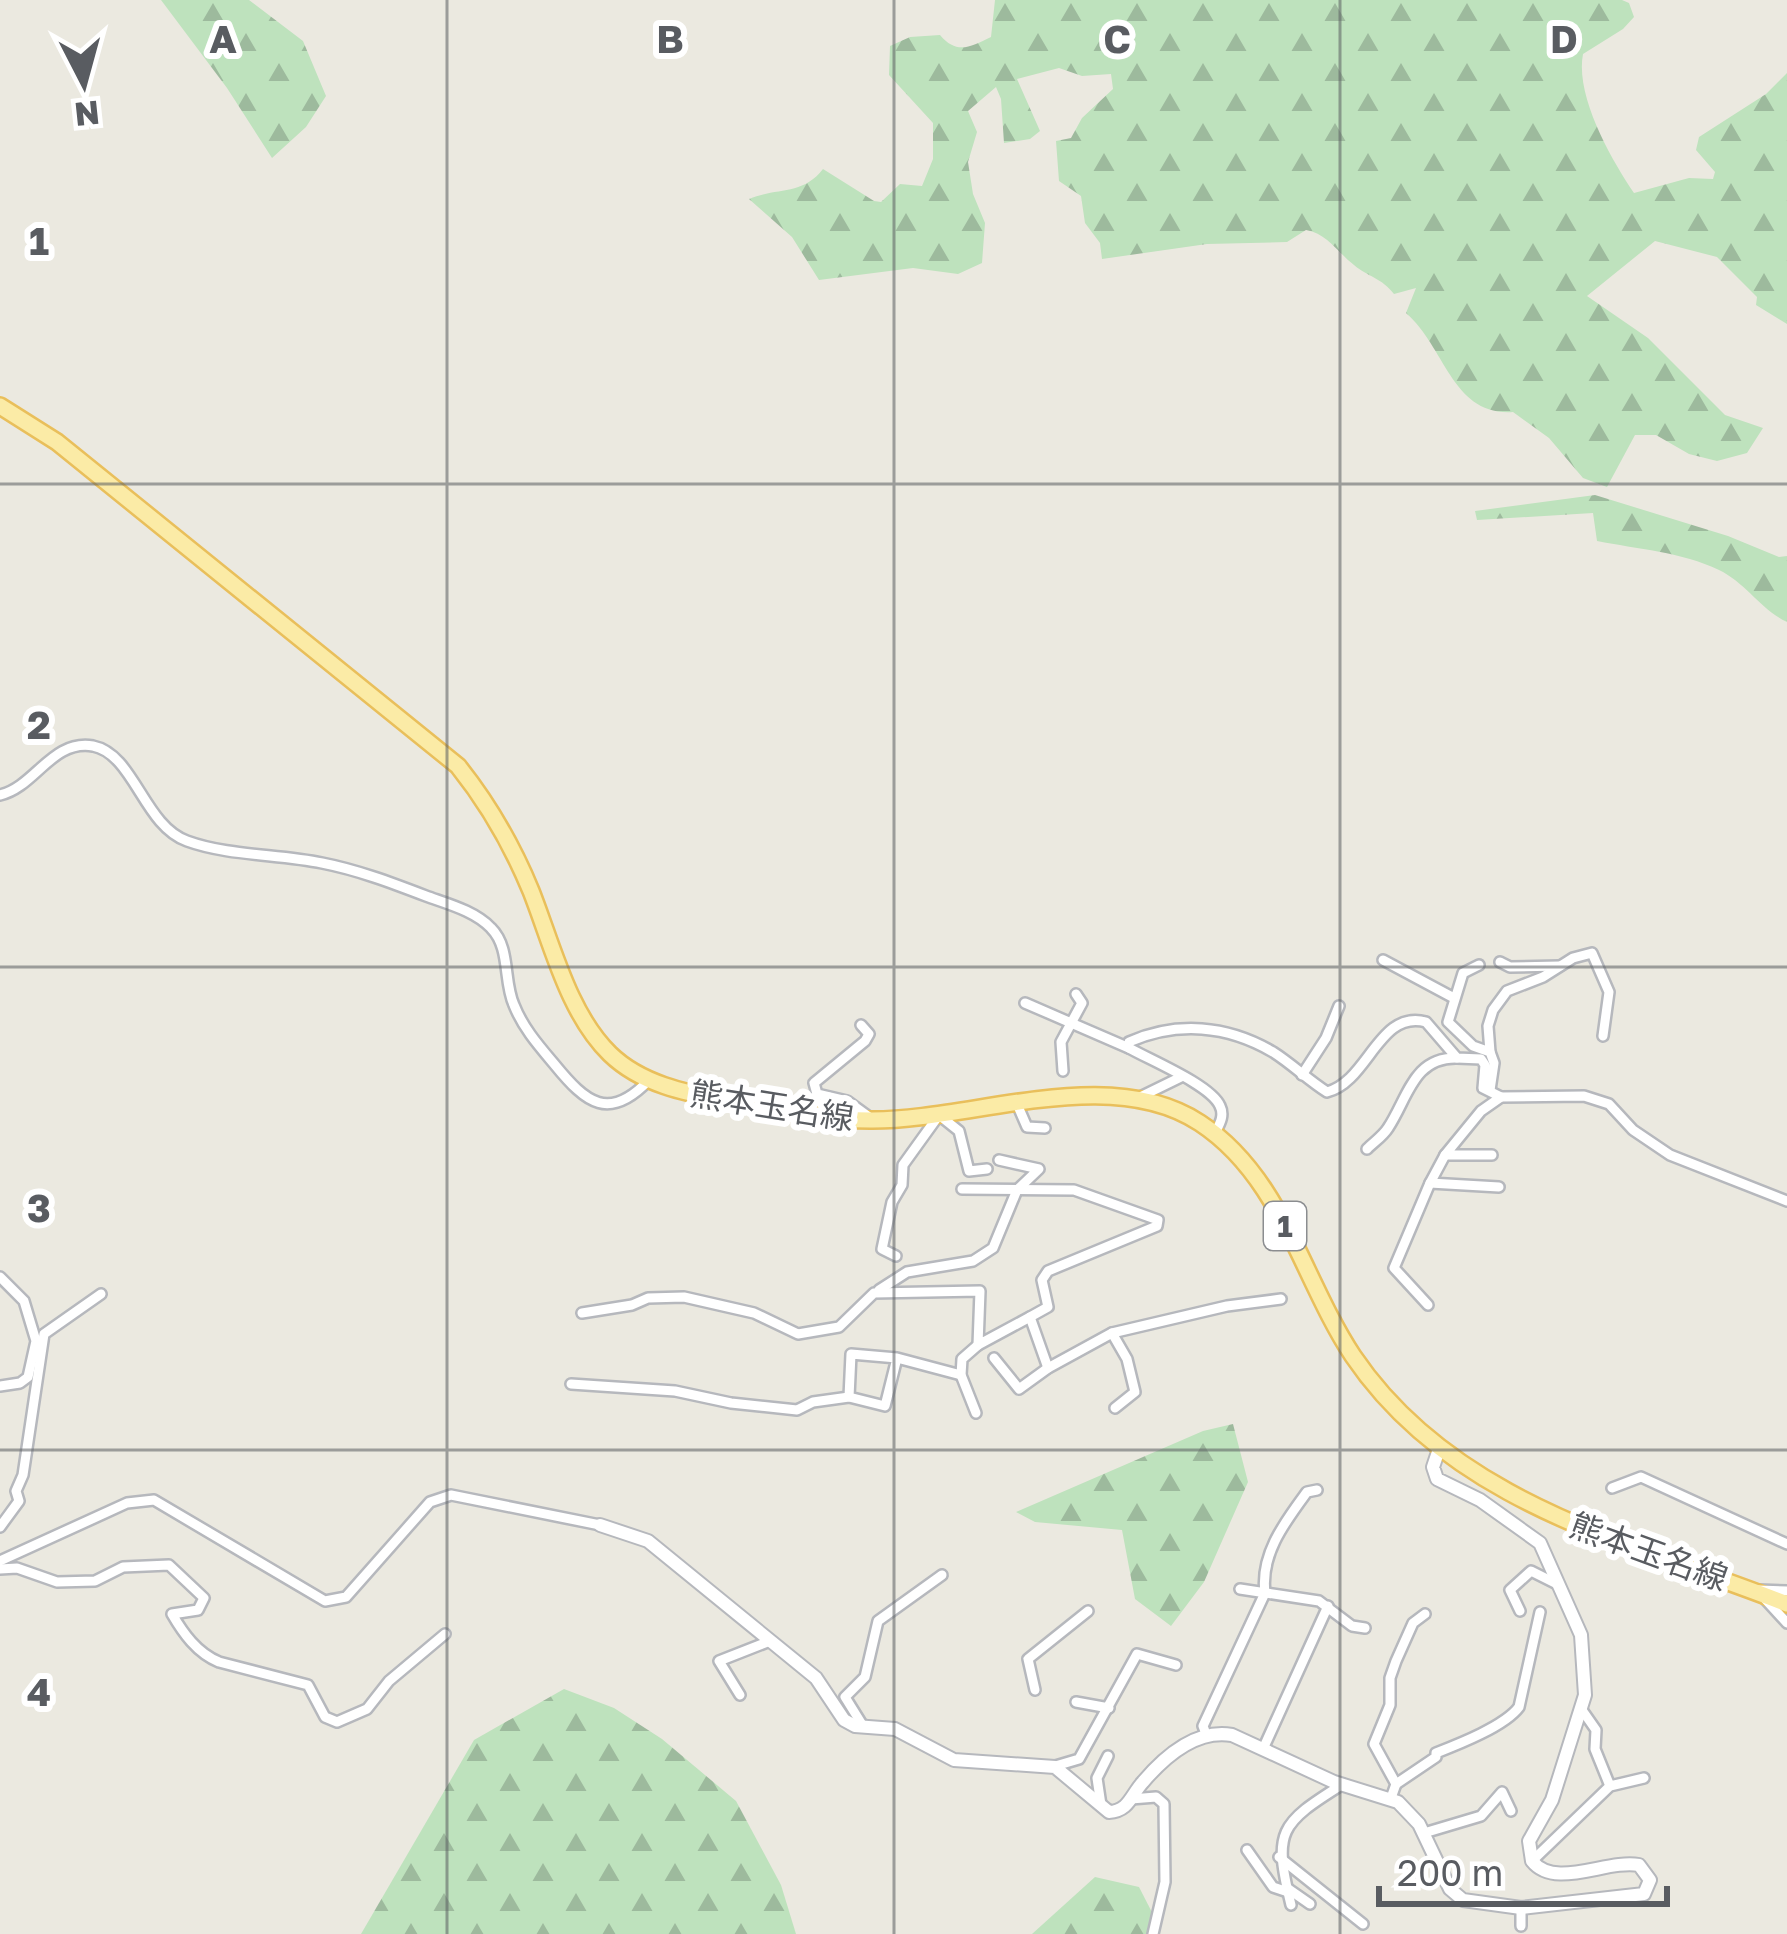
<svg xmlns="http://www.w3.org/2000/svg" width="1787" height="1934" font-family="'Golos Text','Noto Sans JP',sans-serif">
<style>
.forest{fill:url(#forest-firs)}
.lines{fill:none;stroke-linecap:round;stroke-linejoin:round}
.minor-casing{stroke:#b6b8bd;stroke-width:14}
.tertiary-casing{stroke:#b6b8bd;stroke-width:16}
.primary-casing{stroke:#e9bf5b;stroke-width:20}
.minor{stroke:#fff;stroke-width:9}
.tertiary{stroke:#fff;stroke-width:12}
.primary{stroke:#fbeba6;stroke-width:15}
.grid{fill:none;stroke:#595c61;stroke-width:3;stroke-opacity:0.55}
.labels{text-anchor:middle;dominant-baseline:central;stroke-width:12;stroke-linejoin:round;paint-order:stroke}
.shield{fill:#fff;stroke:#8b8d90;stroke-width:3}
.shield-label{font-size:30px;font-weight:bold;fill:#595c61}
.street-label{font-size:33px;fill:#595c61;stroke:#fff}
.grid-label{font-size:39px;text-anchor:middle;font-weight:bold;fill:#595c61;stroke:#fff;stroke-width:12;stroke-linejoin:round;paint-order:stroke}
</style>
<defs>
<pattern id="forest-firs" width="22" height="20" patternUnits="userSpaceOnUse" patternTransform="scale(3)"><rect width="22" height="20" fill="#bee2bd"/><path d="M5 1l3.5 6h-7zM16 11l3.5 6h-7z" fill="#9dba9d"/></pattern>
</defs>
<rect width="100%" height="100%" fill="#ebe9e0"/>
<g class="forest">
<path d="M161 0H249L303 41 326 96 306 127 272 158 227 88Z"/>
<path d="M995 0H1622L1629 3 1634 17 1623 29 1583 54C1575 96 1611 159 1634 193L1689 178 1713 179 1715 172 1696 150 1699 137 1766 94 1787 73V324L1756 305 1757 297 1717 257 1655 241 1587 296 1648 338 1725 415 1763 428 1747 453 1717 461 1689 454 1656 435H1635L1607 487 1583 478 1549 438 1513 412C1452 416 1446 348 1406 313L1416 288 1394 294C1382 278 1368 277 1354 265 1337 252 1328 234 1306 230L1287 242 1207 244 1102 259 1100 243 1085 223 1081 196 1059 181 1056 141 1071 138 1082 118 1113 89 1111 74 1082 76 1059 68 1017 79 1040 131 1030 139 1004 143 1001 99 996 87 968 111 977 132 968 162 973 194 985 223 982 263 958 274 913 268 819 280 792 237 749 199C777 187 802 196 823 169L874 201 881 202 900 184 922 186 933 159V123L889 75 890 46 910 37 940 35C957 55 970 47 991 37Z"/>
<path d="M1595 495 1728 536 1779 557 1787 556V622C1760 609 1746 583 1719 570 1682 552 1637 549 1597 541L1593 513 1477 520 1475 511Z"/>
<path d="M1233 1424 1248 1482 1204 1582 1171 1626 1135 1599 1122 1530 1035 1522 1016 1512 1203 1431Z"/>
<path d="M564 1689 614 1708 662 1739 736 1801 781 1885 796 1934H361L474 1740Z"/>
<path d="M1095 1877 1139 1887 1160 1928 1156 1934H1032Z"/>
</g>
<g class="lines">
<defs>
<g id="minor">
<path d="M0 795C35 787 52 739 93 746 134 754 144 826 187 841 228 856 279 854 322 863 358 870 392 883 426 896 448 904 475 911 491 928 511 948 503 981 514 1005 523 1028 539 1046 555 1065 586 1103 609 1122 649 1080"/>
<path d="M1383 960 1454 998"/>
<path d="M1500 962 1510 967 1560 966"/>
<path d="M1479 965 1463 973 1448 1022 1473 1046 1490 1052 1494 1063 1490 1090"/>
<path d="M1025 1003 1129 1048"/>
<path d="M861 1025 869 1034 865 1041 814 1083 817 1094 847 1101 869 1117"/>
<path d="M1490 1052 1488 1026 1493 1010 1507 991 1543 977 1573 958 1592 953 1609 992 1603 1036"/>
<path d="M1063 1071 1061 1042 1082 1003 1076 994"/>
<path d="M1302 1075 1326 1038 1339 1006"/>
<path d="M1501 1097 1584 1096 1609 1104 1633 1130 1670 1155 1787 1201"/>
<path d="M1138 1098 1181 1077"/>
<path d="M1017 1104 1027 1127 1045 1128"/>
<path d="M1215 1133C1219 1125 1225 1116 1220 1106 1211 1085 1150 1060 1129 1048V1042C1177 1021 1227 1025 1273 1052 1292 1064 1308 1080 1327 1092 1368 1082 1379 1009 1426 1022L1457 1058 1481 1059 1485 1065 1483 1088 1501 1097 1481 1111 1445 1155H1492"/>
<path d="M1367 1149C1374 1142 1383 1136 1388 1128 1408 1098 1413 1057 1457 1058"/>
<path d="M1445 1155 1430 1183 1499 1187"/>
<path d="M962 1189 1074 1190 1158 1220 1157 1226 1048 1271 1042 1280 1048 1307 1030 1317 1048 1368"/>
<path d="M896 1256 882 1249 892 1202 902 1185 903 1165 939 1115 959 1131 969 1171 987 1169"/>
<path d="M0 1277 24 1301 36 1341 28 1377 20 1383 0 1386"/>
<path d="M879 1290 907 1272 973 1261 993 1248 1017 1190 1039 1169 999 1160"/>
<path d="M1428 1305 1394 1268 1430 1183"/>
<path d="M582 1313 632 1305 648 1298 684 1297 754 1313 798 1334 839 1327 874 1293 980 1291 978 1345 1030 1317"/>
<path d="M1112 1333 1127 1359 1135 1392 1115 1408"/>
<path d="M897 1358 851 1354 849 1397 885 1406 897 1358 961 1375"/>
<path d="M994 1358 1019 1389 1048 1368 1112 1333 1227 1306 1281 1299"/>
<path d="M571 1384 675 1391 731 1403 797 1410 813 1402 849 1397"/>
<path d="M976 1413 961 1375 962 1359 978 1345"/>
<path d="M1612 1488 1641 1477 1787 1544"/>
<path d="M0 1527 19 1501 16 1491 23 1475 44 1334 101 1294"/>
<path d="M0 1561 127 1503 154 1500 325 1601 346 1597 430 1502 451 1495 600 1525"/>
<path d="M0 1569 17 1568 57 1582 95 1581 123 1567 169 1565 204 1598 198 1610 172 1614C183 1633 197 1653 219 1662L308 1685 325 1717 337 1722 367 1709 389 1681 445 1634"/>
<path d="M1240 1589 1319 1601 1352 1626 1365 1628"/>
<path d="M1758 1590 1787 1591"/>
<path d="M1765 1599 1787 1623"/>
<path d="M1520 1611 1510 1590 1531 1571 1559 1585"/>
<path d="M1035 1690 1028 1659 1088 1611"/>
<path d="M740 1695 719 1661 770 1641"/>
<path d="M1076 1702 1109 1708"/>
<path d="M1582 1710 1596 1730 1595 1749 1610 1786"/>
<path d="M863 1726 845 1697 865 1677 878 1621 942 1575"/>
<path d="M1206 1734 1203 1726 1265 1593C1260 1554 1285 1522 1307 1492L1317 1490"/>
<path d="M1263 1749 1328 1606"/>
<path d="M1052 1767 1079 1759 1137 1654 1176 1665"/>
<path d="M1396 1784 1436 1757V1753C1459 1744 1505 1726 1519 1707L1540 1612"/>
<path d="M1391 1798 1396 1784 1374 1744 1390 1705V1678L1396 1661 1413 1623 1425 1614"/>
<path d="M1131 1799 1156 1797 1164 1804 1165 1882 1153 1934"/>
<path d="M1101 1805 1097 1778 1108 1756"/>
<path d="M1424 1833 1481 1816 1502 1792 1511 1811"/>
<path d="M1247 1850 1273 1887 1288 1892"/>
<path d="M1279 1857 1363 1924"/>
<path d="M1532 1861 1610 1786 1644 1778"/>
<path d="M1287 1888 1310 1904"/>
<path d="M1291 1905C1273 1831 1279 1824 1343 1784"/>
<path d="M1521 1926V1908"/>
</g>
<path id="tertiary" d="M600 1525 648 1541 816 1678 844 1720 855 1726 895 1729 954 1760 1055 1767 1109 1812C1129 1811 1131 1795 1143 1782 1166 1755 1197 1729 1232 1735L1334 1782 1398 1802 1419 1824 1450 1889 1463 1900 1521 1908 1644 1894 1650 1880 1639 1865C1607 1859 1555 1890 1532 1861L1529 1841 1552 1800 1585 1695 1581 1635 1540 1543 1480 1500 1437 1479 1433 1467 1440 1446"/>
<path id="primary" d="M0 406 57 442 458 766C490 806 512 845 531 891 552 944 568 1013 610 1054 641 1084 685 1093 726 1100 774 1109 822 1120 870 1120 972 1121 1109 1063 1200 1123 1282 1177 1302 1279 1353 1356 1453 1504 1632 1543 1787 1604"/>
</defs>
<use href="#minor" class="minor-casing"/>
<use href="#tertiary" class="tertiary-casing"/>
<use href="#primary" class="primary-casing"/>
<use href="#minor" class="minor"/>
<use href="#tertiary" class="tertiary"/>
<use href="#primary" class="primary"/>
</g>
<path class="grid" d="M447 0V1934M894 0V1934M1340 0V1934M0 484H1787M0 967H1787M0 1450H1787"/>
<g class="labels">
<rect class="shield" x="1264" y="1202" width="42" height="48" rx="9"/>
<g class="shield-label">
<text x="1285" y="1226">1</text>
</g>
<g class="street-label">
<text transform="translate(772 1105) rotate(9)">熊本玉名線</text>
<text transform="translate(1649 1551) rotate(20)">熊本玉名線</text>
</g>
</g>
<g class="grid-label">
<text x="223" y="53">A</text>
<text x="670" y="53">B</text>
<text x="1117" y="53">C</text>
<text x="1564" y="53">D</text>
<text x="39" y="255">1</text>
<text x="39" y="739">2</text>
<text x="39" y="1222">3</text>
<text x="39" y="1706">4</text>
</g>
<g transform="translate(84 84) rotate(174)" stroke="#ffffff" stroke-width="9" paint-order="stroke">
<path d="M0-9L21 45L0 30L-21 45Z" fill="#595c61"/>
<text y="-18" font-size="33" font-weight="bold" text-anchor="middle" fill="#595c61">N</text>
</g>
<path d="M1379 1886v18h288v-18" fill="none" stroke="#595c61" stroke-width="6"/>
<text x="1397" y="1886" font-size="36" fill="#595c61" stroke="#ffffff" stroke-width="9" paint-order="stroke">200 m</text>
</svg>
